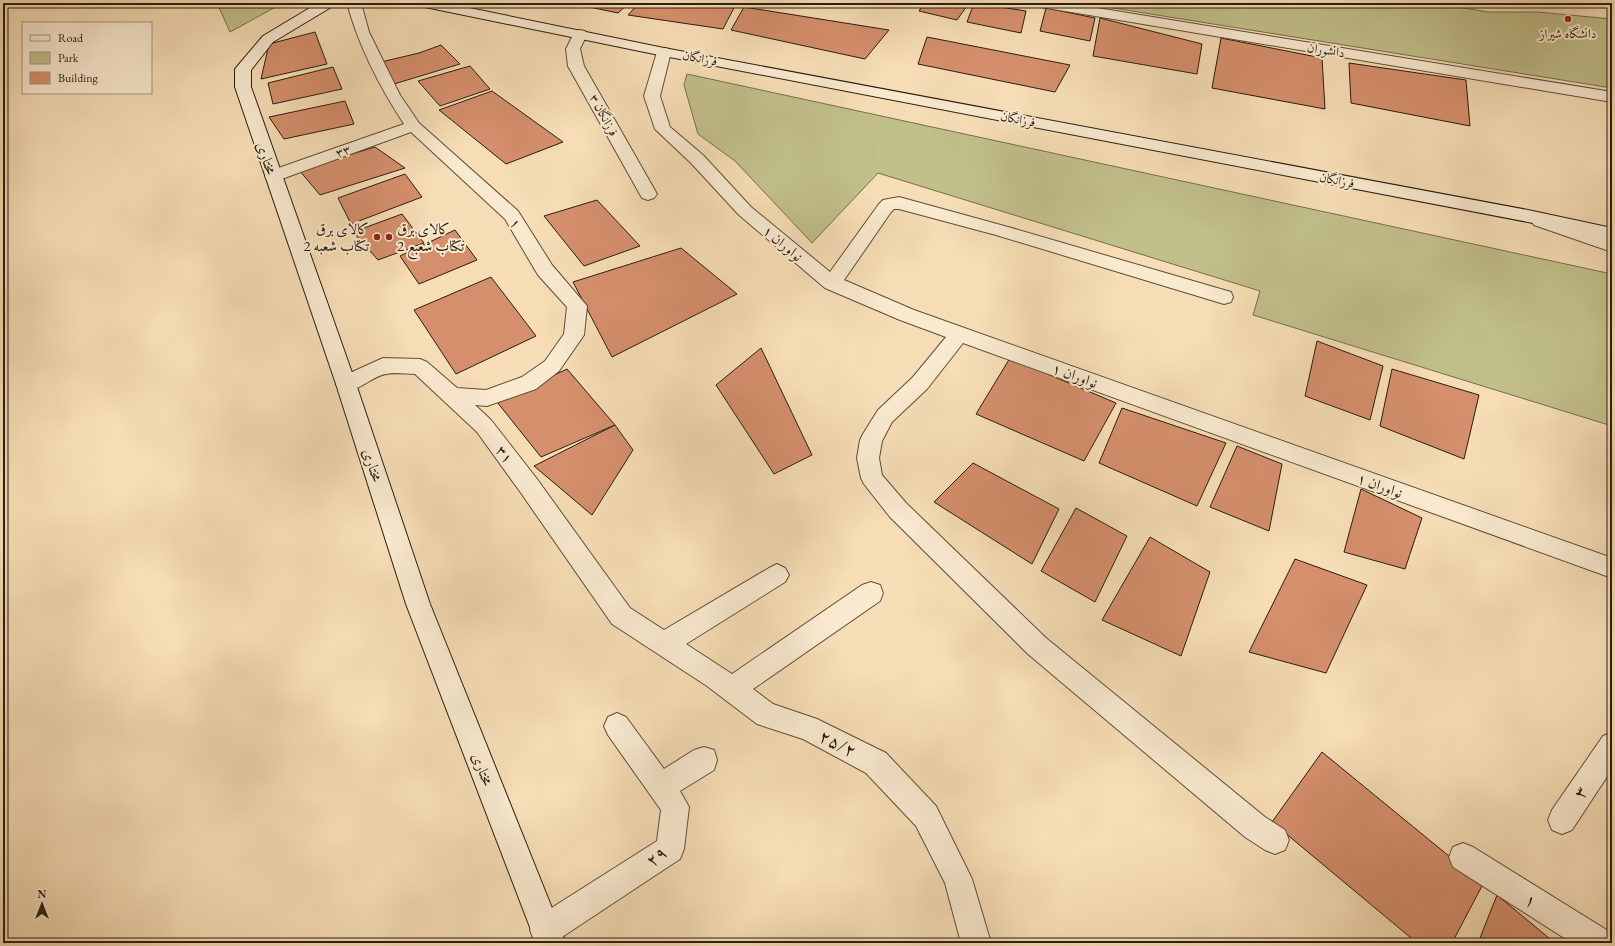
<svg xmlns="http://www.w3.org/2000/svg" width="1615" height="946" font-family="'EB Garamond',Amiri,serif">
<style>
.green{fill:#c1bf8a;stroke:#766e4d}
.building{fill:#d58f6c;stroke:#2a1d10}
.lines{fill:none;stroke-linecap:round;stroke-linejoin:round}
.street-casing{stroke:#5d4d39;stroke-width:2}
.secondary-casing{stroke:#2a1d10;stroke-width:2}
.street{fill:#f9e9cf;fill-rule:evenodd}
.secondary{fill:#f9e9cf;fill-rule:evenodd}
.poi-dot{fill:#8f2418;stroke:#f9e9cf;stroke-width:1.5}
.labels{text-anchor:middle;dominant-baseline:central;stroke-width:4;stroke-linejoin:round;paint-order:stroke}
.far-poi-label{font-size:13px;fill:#2a1d10;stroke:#f9e9cf}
.far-street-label{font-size:13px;fill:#2a1d10;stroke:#f9e9cf}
.street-label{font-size:15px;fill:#2a1d10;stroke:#f9e9cf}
.poi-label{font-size:15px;fill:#2a1d10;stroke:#f9e9cf;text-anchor:end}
.near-street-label{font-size:18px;fill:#2a1d10;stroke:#f9e9cf}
</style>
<rect width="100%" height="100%" fill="#f6ddb5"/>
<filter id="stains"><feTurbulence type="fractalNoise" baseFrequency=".005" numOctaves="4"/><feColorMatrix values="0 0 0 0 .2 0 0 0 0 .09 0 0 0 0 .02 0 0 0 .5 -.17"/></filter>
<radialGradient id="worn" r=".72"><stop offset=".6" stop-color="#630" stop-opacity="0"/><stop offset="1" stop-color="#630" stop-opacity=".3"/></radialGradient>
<g class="green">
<path d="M217 3H283L230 32Z"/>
<path d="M1108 3H1435L1488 12H1538L1612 19V88L1107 7Z"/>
<path d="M687 74 1612 274V426L1253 315 1260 291 878 173 812 243 735 161 698 134 684 85Z"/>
</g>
<g class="building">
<path d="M570 3H629L618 13Z"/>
<path d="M639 3H726L736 4 723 29 628 15Z"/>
<path d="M924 3H969L957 20 919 11Z"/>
<path d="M974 3 1026 11 1021 33 967 22Z"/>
<path d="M744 7 889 30 865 59 731 30Z"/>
<path d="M1046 8 1095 18 1090 41 1040 31Z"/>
<path d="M1100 18 1202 44 1197 74 1093 56Z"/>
<path d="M315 32 327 64 261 79 269 44Z"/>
<path d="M927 37 1070 65 1055 92 918 64Z"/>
<path d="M1221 38 1322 58 1325 109 1212 88Z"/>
<path d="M441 45 460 64 394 84 381 62 419 53Z"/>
<path d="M1349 63 1466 80 1470 126 1351 103Z"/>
<path d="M470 66 490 89 440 106 418 81Z"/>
<path d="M333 67 342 89 273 104 268 83Z"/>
<path d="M492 91 563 142 506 164 439 110Z"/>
<path d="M345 101 354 124 284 139 269 117Z"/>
<path d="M375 147 405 168 320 195 299 170Z"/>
<path d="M405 174 422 197 351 224 338 198Z"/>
<path d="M597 200 640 246 584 266 544 216Z"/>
<path d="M402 214 424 243 378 260 353 232Z"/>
<path d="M455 230 477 260 419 284 400 256Z"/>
<path d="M681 248 737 294 612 357 573 282Z"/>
<path d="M491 277 536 336 456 374 414 310Z"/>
<path d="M1317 341 1383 366 1370 420 1305 396Z"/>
<path d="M761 348 812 455 774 474 716 385Z"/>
<path d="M1010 358 1116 403 1084 461 976 414Z"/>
<path d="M567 369 615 425 541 457 497 402Z"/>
<path d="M1392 369 1479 395 1464 459 1380 426Z"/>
<path d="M1122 408 1226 443 1197 506 1099 463Z"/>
<path d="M615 425 633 450 592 515 534 466Z"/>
<path d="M1237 446 1282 464 1269 531 1210 507Z"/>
<path d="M973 463 1059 509 1032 564 934 502Z"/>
<path d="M1361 489 1422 518 1405 569 1344 552Z"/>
<path d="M1076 508 1127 536 1095 602 1041 571Z"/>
<path d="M1150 537 1210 572 1181 656 1102 620Z"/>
<path d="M1295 559 1367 585 1326 673 1249 652Z"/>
<path d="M1322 752 1483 884 1452 943H1417L1272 822Z"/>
<path d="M1497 895 1555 943H1478Z"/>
</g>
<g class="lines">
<defs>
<g id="street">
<path d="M347 3H361L369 32 400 95 419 123 518 211 552 265 587 306 584 335 559 371 536 389 487 406 475 405 491 420 537 479 630 608 664 630 769 568 777 564 785 568 789 575 785 582 686 644 732 674 862 585 871 582 880 585 883 593 880 601 753 689 773 704 817 719 886 753 936 806 972 879 991 943H961L945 883 916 826 866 773 803 739 757 724 707 686 612 624 521 493 477 432 415 374C406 374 395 372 386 374 369 377 357 395 339 390L336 384 339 378 383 358 420 359 427 362 457 388 486 390 522 377 545 361 564 334 567 307 538 275 505 219 411 132 279 180 273 181 267 180 265 176 267 172 404 124C379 86 359 47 347 3Z"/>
<path d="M1034 3H1067L1612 92V102L1041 7 1036 6Z"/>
<path d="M580 30 585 31 587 34 580 49 584 66 657 194 654 198 648 200 642 198 568 66 566 49 575 31Z"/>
<path d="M664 48 669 49 671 52 660 96 670 127 703 155 751 207 830 272 879 204 883 200 899 197 1008 227 1231 292 1233 297 1231 302 1224 304 996 235 899 209H894L891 212 844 280 914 310 1612 558V578L963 343 927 389 892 422 882 441 879 458 882 475 906 503 1046 638 1265 817 1285 830 1289 840 1285 850 1275 854 1265 850 1245 837 1028 654 890 517 864 484 861 478 857 458 860 440 863 434 878 410 913 377 946 337 900 320 825 288 739 215 691 163 655 129 644 96 657 52 659 49Z"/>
<path d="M1540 215 1612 239V252L1534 225 1531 221 1534 217Z"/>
<path d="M617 713 626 717 664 769 694 750 704 747 714 750 717 760 714 770 680 791 689 807 684 849 680 859 556 941C548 944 542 944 534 941L530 930 534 919 657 841 661 810 608 735 604 726 608 717Z"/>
<path d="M1612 732V769L1572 830 1562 834 1552 830 1548 820 1552 810 1603 736Z"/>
<path d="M1463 843 1473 847 1610 932 1612 943H1572L1453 867 1449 857 1453 847Z"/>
</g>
<g id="secondary">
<path d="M318 3H335L333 6 273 42 251 70V87L356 384 430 604 566 943H536L406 604 336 384 235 87V69L263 36Z"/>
<path d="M418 3H445L664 48 1528 210 1612 228V240L1528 222 664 56 425 7 420 6Z"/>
</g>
</defs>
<use href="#street" class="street-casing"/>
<use href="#secondary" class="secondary-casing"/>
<use href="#street" class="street"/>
<use href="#secondary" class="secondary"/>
</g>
<g class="poi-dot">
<circle cx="1568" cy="19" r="4"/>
<circle cx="377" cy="237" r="4"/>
<circle cx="389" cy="237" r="4"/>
</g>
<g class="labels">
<g class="far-poi-label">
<text x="1568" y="33">دانشگاه شیراز</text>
</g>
<g class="far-street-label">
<text transform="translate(1326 50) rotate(9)">دانشوران</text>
<text transform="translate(700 58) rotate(11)">فرزانگان</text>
<text transform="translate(604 115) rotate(61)">فرزانگان ۳</text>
<text transform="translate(1018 119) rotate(11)">فرزانگان</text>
<text transform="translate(343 151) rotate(-20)">۳۳</text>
<text transform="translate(1337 180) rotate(11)">فرزانگان</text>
</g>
<g class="street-label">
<text transform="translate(267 158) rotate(71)">مختاری</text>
<text transform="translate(516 223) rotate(57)">۱</text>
<text transform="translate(783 243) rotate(40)">نواوران ۱</text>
<text transform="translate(1075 375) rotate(20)">نواوران ۱</text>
<text transform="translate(505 454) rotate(53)">۳۱</text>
<text transform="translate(373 465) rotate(72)">مختاری</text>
<text transform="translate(1380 485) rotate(20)">نواوران ۱</text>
<text transform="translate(483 769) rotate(69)">مختاری</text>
</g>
<g class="poi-label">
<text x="369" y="228">کالای برق<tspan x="369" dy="17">تکتاب شعبه 2</tspan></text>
<text x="397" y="228" text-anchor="start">کالای برق<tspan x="397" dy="17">تکتاب شعبع 2</tspan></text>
</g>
<g class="near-street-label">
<text transform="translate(838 743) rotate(27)">۲۵/۲</text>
<text transform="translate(1580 792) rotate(-56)">۳</text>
<text transform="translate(656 856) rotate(-38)">۲۹</text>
<text transform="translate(1531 900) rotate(32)">۱</text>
</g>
</g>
<rect width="1615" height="946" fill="none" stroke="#f6ddb5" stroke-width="16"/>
<rect x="4" y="4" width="1607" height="938" fill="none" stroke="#2a1d10" stroke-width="2"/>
<rect x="8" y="8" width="1599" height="930" fill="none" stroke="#2a1d10"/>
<rect x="22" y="22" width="130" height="72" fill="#f9e9cf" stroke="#a69783"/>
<rect x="30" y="35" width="20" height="6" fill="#f9e9cf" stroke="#a69783"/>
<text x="58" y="42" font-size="12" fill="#2a1d10">Road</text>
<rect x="30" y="52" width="20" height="12" fill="#c1bf8a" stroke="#a69783"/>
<text x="58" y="62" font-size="12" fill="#2a1d10">Park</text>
<rect x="30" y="72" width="20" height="12" fill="#d58f6c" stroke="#a69783"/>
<text x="58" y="82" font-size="12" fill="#2a1d10">Building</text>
<g transform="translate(42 904)" stroke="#f9e9cf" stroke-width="3" paint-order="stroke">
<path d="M0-3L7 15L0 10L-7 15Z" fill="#2a1d10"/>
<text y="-6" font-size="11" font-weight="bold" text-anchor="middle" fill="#2a1d10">N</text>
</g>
<rect width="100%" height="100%" filter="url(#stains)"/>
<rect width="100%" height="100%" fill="url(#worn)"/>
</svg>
